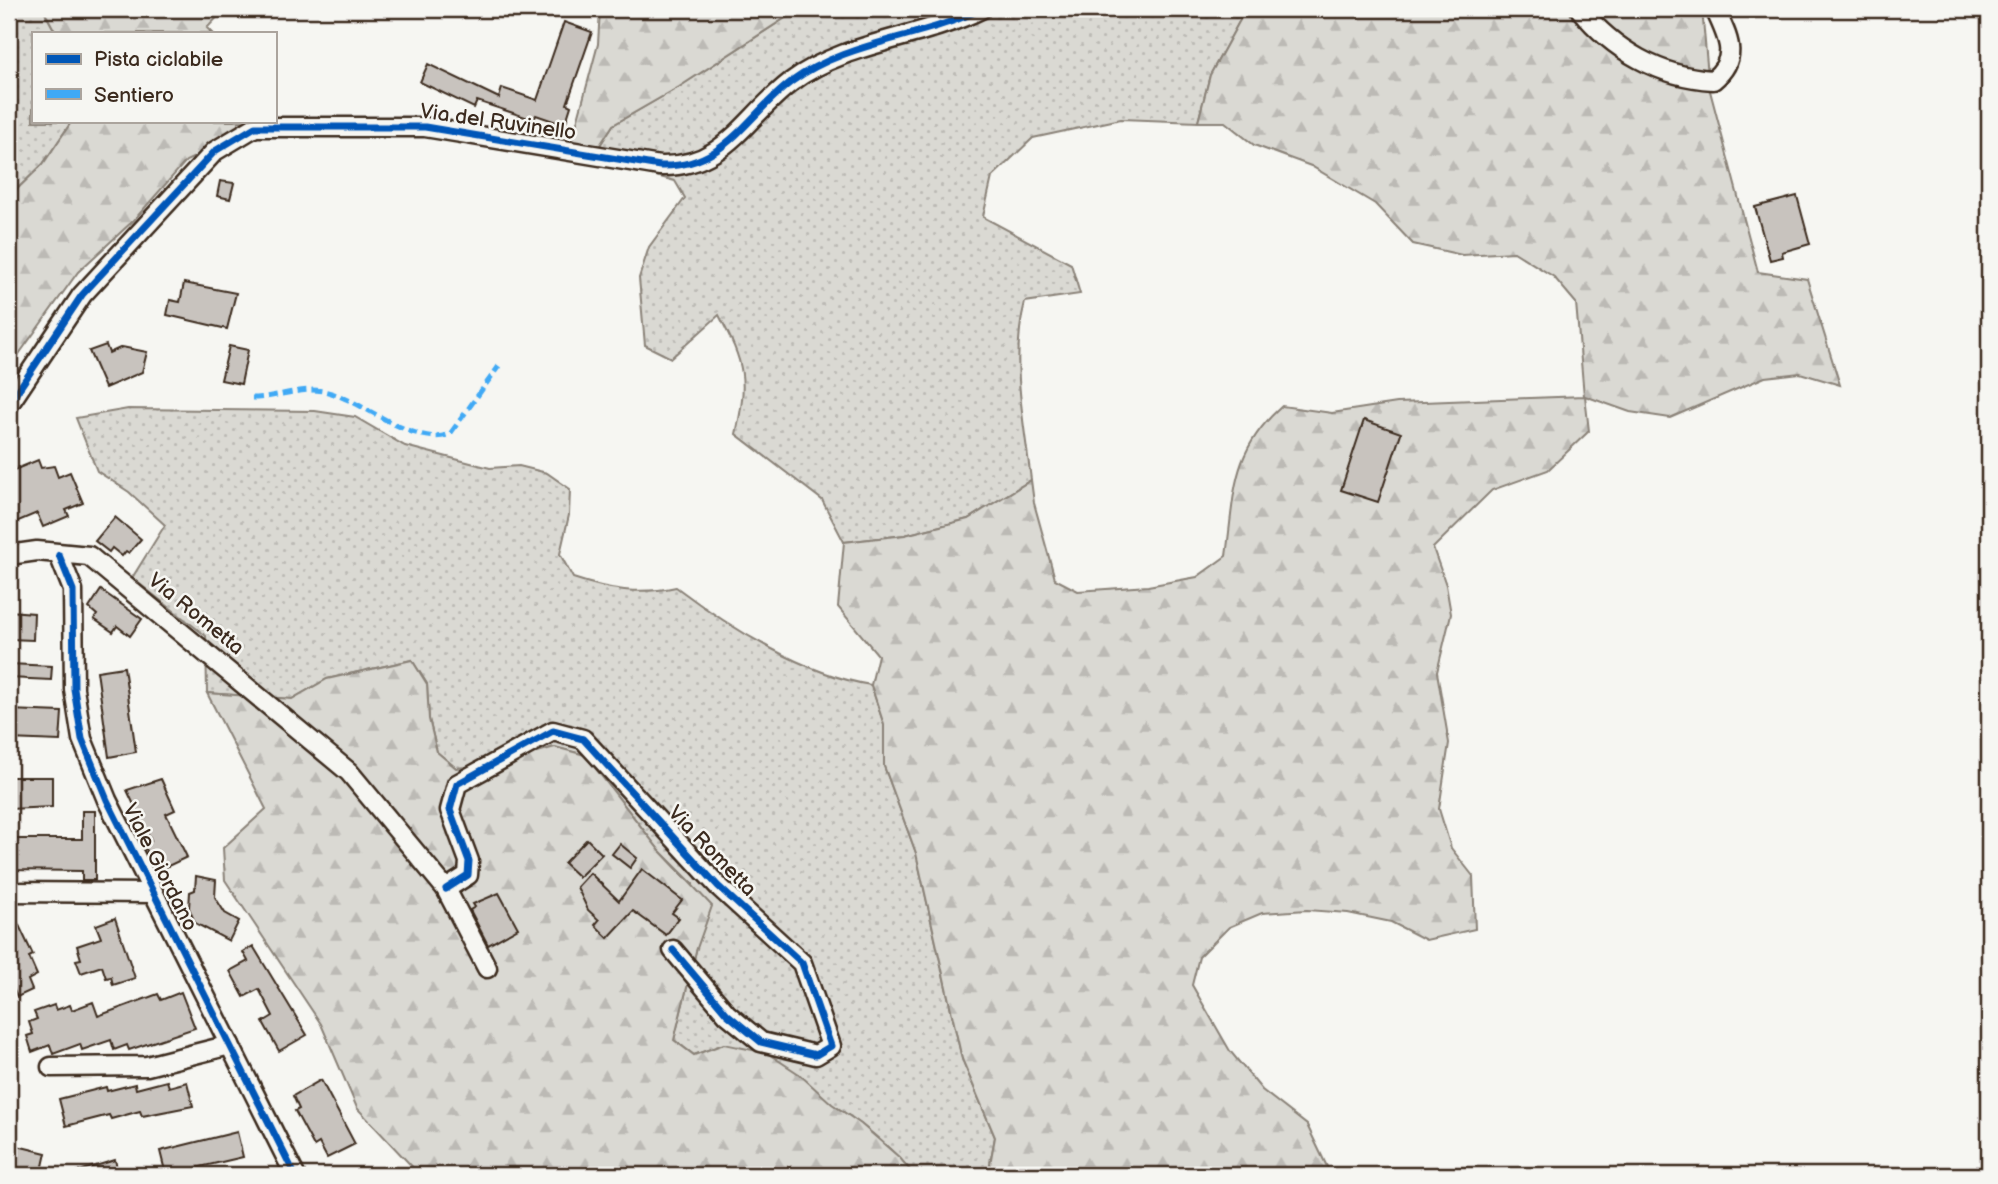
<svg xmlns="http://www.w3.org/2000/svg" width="1998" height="1184" font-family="'Balsamiq Sans',sans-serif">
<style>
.grass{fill:url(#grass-dots);stroke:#8a8278;stroke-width:2}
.forest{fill:url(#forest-firs);stroke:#8a8278;stroke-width:2}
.building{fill:#c8c3be;stroke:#3b2a1e;stroke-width:2}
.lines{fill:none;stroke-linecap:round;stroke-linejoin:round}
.minor-casing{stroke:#3b2a1e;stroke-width:23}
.minor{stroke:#f6f6f2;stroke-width:18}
.quiet{stroke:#3fa9f5;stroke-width:5;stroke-dasharray:10 5;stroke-linecap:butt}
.cycleway-casing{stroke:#f6f6f2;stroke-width:11}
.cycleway{stroke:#0057b8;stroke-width:7}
.labels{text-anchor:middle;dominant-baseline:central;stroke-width:5;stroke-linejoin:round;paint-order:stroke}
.street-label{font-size:21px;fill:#3b2a1e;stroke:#f6f6f2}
</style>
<defs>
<pattern id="grass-dots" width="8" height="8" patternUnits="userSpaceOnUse" patternTransform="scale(1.75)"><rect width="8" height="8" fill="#dad9d3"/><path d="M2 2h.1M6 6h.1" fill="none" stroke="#bcbab5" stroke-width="1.8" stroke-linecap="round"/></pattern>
<pattern id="forest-firs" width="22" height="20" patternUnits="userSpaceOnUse" patternTransform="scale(1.75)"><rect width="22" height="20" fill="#dad9d3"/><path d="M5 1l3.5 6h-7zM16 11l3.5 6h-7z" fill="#bcbab5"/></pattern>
</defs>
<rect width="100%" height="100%" fill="#f6f6f2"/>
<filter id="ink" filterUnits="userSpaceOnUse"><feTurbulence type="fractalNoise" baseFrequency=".0143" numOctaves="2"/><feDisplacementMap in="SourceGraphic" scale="14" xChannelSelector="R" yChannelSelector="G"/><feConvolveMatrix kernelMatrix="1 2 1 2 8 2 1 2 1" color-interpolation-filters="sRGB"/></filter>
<g filter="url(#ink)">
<g class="grass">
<path d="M9 9H43L56 33H33V121H72L43 164 9 197Z"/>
<path d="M799 9H1246L1210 75 1198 122 1121 119 1033 138 992 177 983 217 1071 264 1080 294 1025 302C1010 360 1024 421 1031 480L968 519 905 535 844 542 822 500 736 434C748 379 745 365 719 315L671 358 645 345 639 278 649 247 685 198 675 181 591 159 613 125 679 87Z"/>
<path d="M128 409 315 411 355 417 405 446 490 468 519 466 547 473 570 489 569 515 560 554 573 578C609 590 639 595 676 587 729 627 805 675 871 685L884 725V766L916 853 962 1059 995 1137 988 1175H914C865 1114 791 1081 724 1044L694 1055 674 1040 696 951 693 884 660 851 585 755 554 747 489 766 456 768 437 752 429 719 427 684 412 660 327 679 292 699 207 693 206 636 132 578 165 525 129 492 97 471 76 418Z"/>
</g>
<g class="forest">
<path d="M43 9H225L207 28 212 33H56Z"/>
<path d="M600 9H799L679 87 613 125 591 159 569 152 598 44Z"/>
<path d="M1246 9H1702L1709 87 1758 272 1807 279 1840 385 1800 373 1765 377 1670 418 1630 412 1585 396 1589 431 1548 470 1492 490 1433 548 1446 585 1451 614 1437 672 1449 743 1439 809 1451 848 1473 876 1475 929 1426 940 1391 922 1348 913 1307 910 1262 913 1229 927 1199 957 1192 985 1230 1051 1262 1090 1307 1125 1331 1175H988L995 1137 962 1059 916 853 884 766V725L871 685 878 655 838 607 844 542 905 535 968 519 1031 480 1034 503 1055 579 1078 591 1148 586 1197 577 1226 556C1235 492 1231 451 1282 406L1332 413 1397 403 1584 396 1576 303 1554 277 1514 252 1462 255 1413 244 1375 204 1311 166 1254 145 1225 122H1198L1210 75Z"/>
<path d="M72 121H271L186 161 134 220 78 272 9 368V197L43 164Z"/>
<path d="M412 660 427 684 429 719 437 752 456 768 489 766 555 747 585 755 660 851 712 906 696 951 674 1040 694 1055 724 1044 767 1053 799 1074 832 1104 861 1124 900 1158 914 1175H420L357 1108 321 1024 225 880 223 848 266 809 207 693 292 699 327 679Z"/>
</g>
<g class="building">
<path d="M564 22 592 32 567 104 571 106 565 125 536 115 534 120 477 101 474 108 420 82 428 64 499 98 502 88 537 100Z"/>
<path d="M220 181 234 183 230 199 217 196Z"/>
<path d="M1797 196 1810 244 1782 252 1783 257 1770 260 1755 207Z"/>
<path d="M184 283 236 293 227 329 167 315 170 300 180 302Z"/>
<path d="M106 345 109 353 122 347 147 352 142 372 105 388 89 351Z"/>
<path d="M229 346 248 350 241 384 221 380Z"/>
<path d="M1364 420 1401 433 1378 502 1341 490Z"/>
<path d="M38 460 41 468 54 466 58 477 70 472 83 503 66 510 69 516 43 527 37 513 9 525V472Z"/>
<path d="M115 517 141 539 129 553 126 551 122 556 112 548 109 552 95 541Z"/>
<path d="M101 590 142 619 130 636 117 626 113 632 94 619 97 615 89 608Z"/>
<path d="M9 611 34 613 33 640 9 639Z"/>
<path d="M9 664 52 666 51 680 9 678Z"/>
<path d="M124 667 136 752 109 757 97 671Z"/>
<path d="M9 710 62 712 60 741 9 739Z"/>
<path d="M9 777H52V807L9 809Z"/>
<path d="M161 779 175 810 166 814 187 857 164 868 158 856 151 860 144 845 151 841 127 790Z"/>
<path d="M82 811H95V880H82V871L9 870V839H82Z"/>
<path d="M587 839 602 854 579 877 564 863Z"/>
<path d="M620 844 637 858 630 868 612 854Z"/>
<path d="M642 869 682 900 672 913 679 918 666 935 633 911 608 938 595 925 599 920 588 910 577 887 590 873 619 901Z"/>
<path d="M196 876 216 880 215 897 225 913 239 921 229 941 195 923 189 908 190 892 195 890Z"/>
<path d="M499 893 518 928 488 945 470 910 475 907 473 904Z"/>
<path d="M9 904 33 955 29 957 37 975 28 980 32 990 17 997 9 979Z"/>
<path d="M115 918 135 978 113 985 111 977 106 978 102 966 81 973 76 960 81 959 77 946 101 938 96 925Z"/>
<path d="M253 946 307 1035 279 1051 263 1022 273 1016 259 989 244 997 230 971 248 961 243 952Z"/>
<path d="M181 992 195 1028 129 1050 127 1045 114 1050 111 1040 82 1050 80 1044 53 1054 50 1045 32 1052 27 1036 33 1034 29 1022 37 1019 34 1012 54 1005 56 1010 70 1005 72 1010 93 1002 98 1016 158 994 161 1000Z"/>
<path d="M321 1080 355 1144 327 1158 319 1143 314 1146 295 1111 299 1109 293 1096Z"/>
<path d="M167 1081 169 1087 187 1082 193 1106 142 1116 140 1111 111 1119 109 1115 66 1126 59 1099 106 1087 107 1091 135 1084 136 1089Z"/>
<path d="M237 1132 243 1157 166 1175 160 1151Z"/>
<path d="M9 1144 46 1153 41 1175 24 1172 23 1175H9Z"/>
<path d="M115 1160 119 1175H77L76 1172Z"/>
</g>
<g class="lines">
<defs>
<g id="minor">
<path d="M1580 9C1613 50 1660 77 1713 80 1741 57 1727 37 1715 9"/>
<path d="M9 404 82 295 215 151 255 127H425L660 166C725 168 745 117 791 82 846 41 921 39 981 9"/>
<path d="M9 555 37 551 89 556 349 772 446 889 487 968"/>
<path d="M59 555 73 590 74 689 82 739 107 800 295 1175"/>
<path d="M446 889 468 875 469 861 450 810 457 784 553 731 583 739 718 886 802 963 831 1046 816 1055 761 1042 727 1014 673 950"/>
<path d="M9 892 153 893"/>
<path d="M51 1067 147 1066 230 1045"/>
</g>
</defs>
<use href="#minor" class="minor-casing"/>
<use href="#minor" class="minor"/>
<path class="quiet" d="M252 398C275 398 300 387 323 391 359 397 415 449 450 434L499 366"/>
<defs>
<g id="cycleway">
<path d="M9 404 82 295 215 151 255 127H425L660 166C725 168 745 117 791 82 846 41 921 39 981 9"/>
<path d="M59 555 73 590 74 689 82 739 107 800 295 1175"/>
<path d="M446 889 468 875 469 861 450 810 457 784 553 731 583 739 718 886 802 963 831 1046 816 1055 761 1042 727 1014 673 950"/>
</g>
</defs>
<use href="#cycleway" class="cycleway-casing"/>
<use href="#cycleway" class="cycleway"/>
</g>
</g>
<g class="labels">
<g class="street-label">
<text transform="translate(498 122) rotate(8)">Via del Ruvinello</text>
<text transform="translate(196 614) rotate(39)">Via Rometta</text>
<text transform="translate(712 851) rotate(46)">Via Rometta</text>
<text transform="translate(160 867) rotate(63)">Viale Giordano</text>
</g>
</g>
<rect width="1998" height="1184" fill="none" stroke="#f6f6f2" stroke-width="35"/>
<rect x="18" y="18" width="1963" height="1149" fill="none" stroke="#3b2a1e" stroke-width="2.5" filter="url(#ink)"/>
<rect x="32" y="32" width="245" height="91" fill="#f6f6f2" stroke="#aba49d" stroke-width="2"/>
<rect x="46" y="54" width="35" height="10" fill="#0057b8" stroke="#aba49d" stroke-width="2"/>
<text x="94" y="66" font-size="21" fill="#3b2a1e">Pista ciclabile</text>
<rect x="46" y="89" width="35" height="10" fill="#3fa9f5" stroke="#aba49d" stroke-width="2"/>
<text x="94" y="102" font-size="21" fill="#3b2a1e">Sentiero</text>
</svg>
